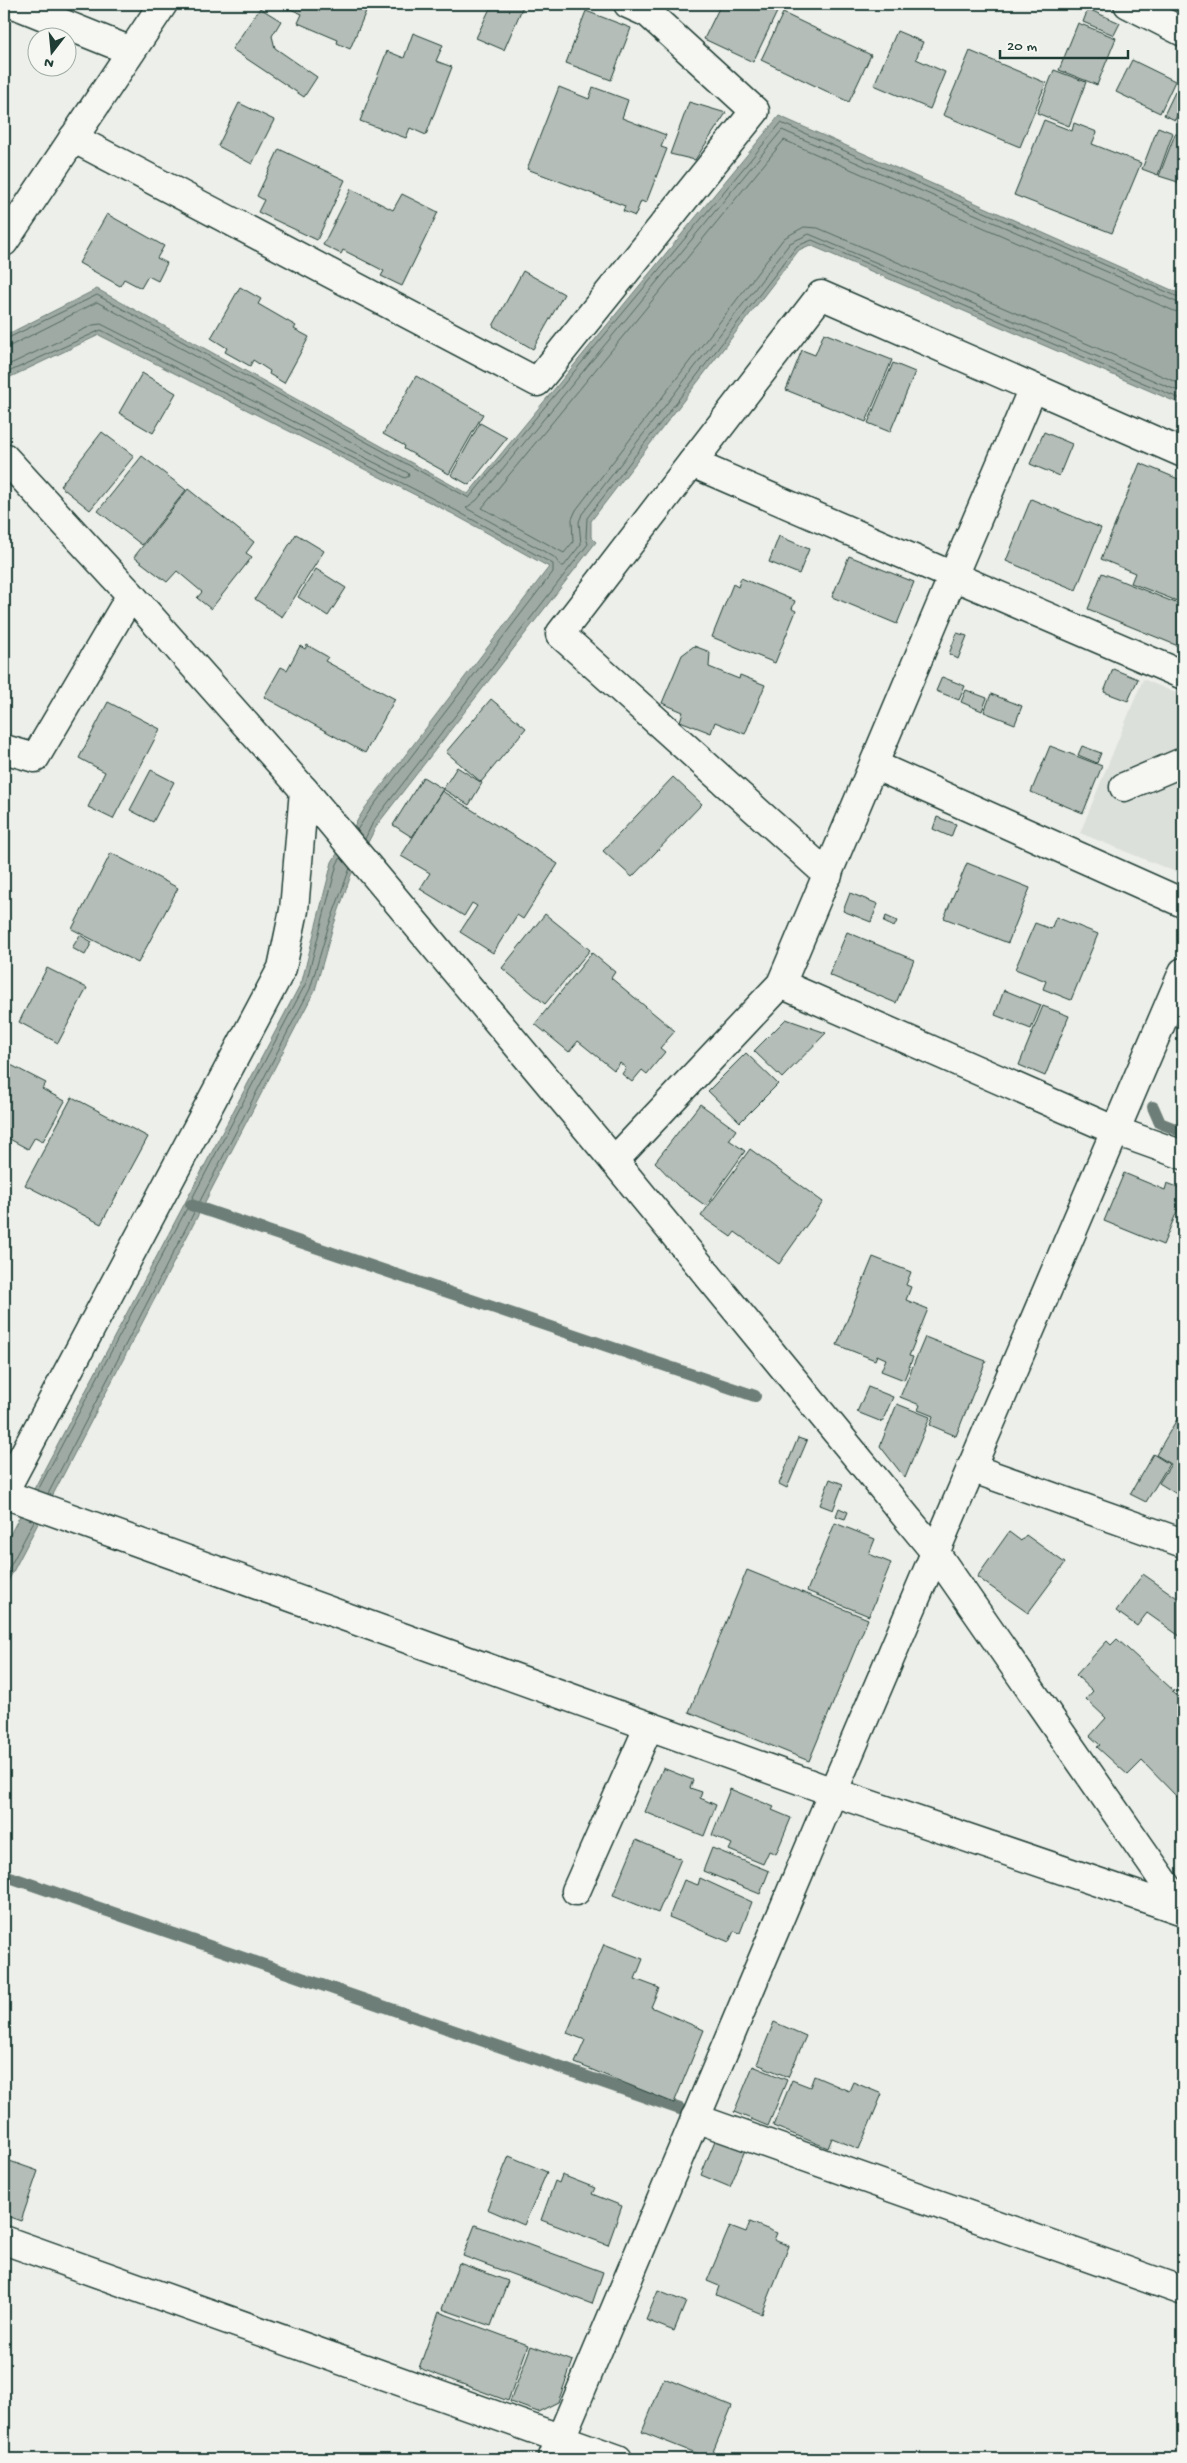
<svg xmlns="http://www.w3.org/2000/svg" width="1187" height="2463" font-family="'Gochi Hand',sans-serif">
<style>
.built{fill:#dce0db}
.water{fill:#9faaa4;stroke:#6c7e77}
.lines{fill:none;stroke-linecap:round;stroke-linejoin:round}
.shore{stroke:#526961;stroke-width:1}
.stream{stroke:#6c7e77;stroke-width:12}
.building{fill:#b4bdb8;stroke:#1f3d34}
.minor-casing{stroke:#1f3d34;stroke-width:31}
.minor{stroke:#f6f6f2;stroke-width:28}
</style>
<rect width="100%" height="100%" fill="#edefea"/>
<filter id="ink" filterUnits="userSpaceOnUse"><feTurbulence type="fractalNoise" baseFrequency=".02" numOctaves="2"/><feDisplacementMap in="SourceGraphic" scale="10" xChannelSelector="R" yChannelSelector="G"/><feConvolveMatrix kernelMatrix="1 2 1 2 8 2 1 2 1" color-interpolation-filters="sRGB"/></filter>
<g filter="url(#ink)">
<path class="built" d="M1143 679 1183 696V875L1080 833Z"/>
<path class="water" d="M779 116 1183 295V405L810 245 799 250 591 521V537L596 542 377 825 351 875 332 930 315 990 4 1589V1546L302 981 332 862 365 808 549 567 453 514 99 335 4 380V336L97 289 468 494Z"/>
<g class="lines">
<g class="shore">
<path d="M1183 305 782 130 477 500 466 508 554 557 561 566H564L581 544 579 522 582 514 790 243 809 234 1183 393"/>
<path d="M1183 313 1174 311 784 140 482 508 564 553 573 542 572 519 576 510 784 238 804 227 818 228 1183 385"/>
<path d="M4 340 97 295 469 498 781 123 1183 299"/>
<path d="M4 347 10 346 97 302 408 473 409 476 405 478 101 324 93 325 4 367"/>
<path d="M4 374 101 330 455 510 553 564V572L370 810 357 830"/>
<path d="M365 839 373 822 588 544 586 537 587 518 797 246 812 240 1183 400"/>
<path d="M38 1490 306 983 337 864 341 857"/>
<path d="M48 1494 310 989 328 928 350 868"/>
<path d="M4 1578 34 1521"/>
</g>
<g class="stream">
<path d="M1153 1107 1160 1123 1183 1132"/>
<path d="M191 1205 755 1396"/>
<path d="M4 1875 680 2109"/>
</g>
</g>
<g class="building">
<path d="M287 4H369L350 49 337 43 338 40 298 23 302 14 286 7Z"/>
<path d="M492 4H524L504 50 476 38Z"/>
<path d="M721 4H759L777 12 753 62 704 39Z"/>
<path d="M260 8 281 21 272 36 275 48 317 77 304 97 232 49Z"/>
<path d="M1088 9 1120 23 1114 35 1083 22Z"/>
<path d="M586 11 631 28 611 80 566 63Z"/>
<path d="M783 13 871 55 849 102 761 60Z"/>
<path d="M1078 23 1116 38 1097 85 1059 70Z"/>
<path d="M897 31 923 42 916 59 945 72 930 109 874 85Z"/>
<path d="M413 33 443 45 436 61 452 67 426 135 410 128 406 138 360 121 387 51 404 58Z"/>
<path d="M970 51 1046 83 1020 147 943 115Z"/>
<path d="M1132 60 1175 81 1160 113 1116 92Z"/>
<path d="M1054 70 1086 82 1069 126 1037 113Z"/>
<path d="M559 87 589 99 593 87 628 100 622 118 666 135 661 147 667 149 646 203 641 201 635 216 623 211 625 206 527 169Z"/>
<path d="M1175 92 1183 96V103L1175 120 1164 115Z"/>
<path d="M689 102 726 113 695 160 670 154Z"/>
<path d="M239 103 274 120 252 164 218 146Z"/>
<path d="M1044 120 1072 131 1074 123 1097 132 1092 144 1141 163 1112 233 1014 195Z"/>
<path d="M1158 127 1173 133 1158 175 1142 169Z"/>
<path d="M1175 134 1183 136V167L1178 182 1159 176Z"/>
<path d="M279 149 345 180 317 240 258 212 264 200 257 196Z"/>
<path d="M1183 171V187L1178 185Z"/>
<path d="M351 189 393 210 402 194 438 212 402 286 381 276 384 271 343 250 341 254 323 245Z"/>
<path d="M107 214 164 246 157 258 167 263 158 281 148 276 141 288 124 279 120 286 79 263Z"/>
<path d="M523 271 564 294 533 349 493 326Z"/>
<path d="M240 287 261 299 258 304 296 326 294 329 309 337 284 383 269 374 270 371 253 360 250 366 225 352 227 348 211 338Z"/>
<path d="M824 333 892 360 866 422 786 390 802 350 815 355Z"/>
<path d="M893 363 915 372 890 432 868 423Z"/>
<path d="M142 373 176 393 153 433 119 413Z"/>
<path d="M416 376 483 414 449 474 404 449 405 446 383 434Z"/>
<path d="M480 423 507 438 469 485 451 475Z"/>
<path d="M102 432 134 456 90 510 60 486Z"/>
<path d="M1044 432 1072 444 1059 476 1030 464Z"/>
<path d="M142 456 186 490 142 545 98 511Z"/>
<path d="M1140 463 1183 481V586L1177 601 1131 583 1135 573 1101 559Z"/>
<path d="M188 489 254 542 246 553 252 557 211 609 197 598 202 592 177 571 167 582 134 557Z"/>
<path d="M1031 499 1101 528 1076 590 1006 561Z"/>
<path d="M296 534 324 551 282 617 255 599Z"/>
<path d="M779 536 809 549 799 574 769 562Z"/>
<path d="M849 556 914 582 897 624 832 597Z"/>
<path d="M316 569 346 588 328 616 298 597Z"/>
<path d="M1102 573 1183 606V633L1178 646 1088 609Z"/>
<path d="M741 578 795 601 792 609 796 611 775 663 712 637 733 584 738 587Z"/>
<path d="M957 633 967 636 958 659 949 654Z"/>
<path d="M307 645 328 657 325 661 395 699 365 753 264 697 281 667 287 670 300 646 305 649Z"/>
<path d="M694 646 710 652 709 667 739 679 740 675 765 685 745 734 715 722 711 733 680 721 683 712 662 703 682 655Z"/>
<path d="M1113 669 1138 679 1128 701 1104 692Z"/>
<path d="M942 677 965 686 959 700 936 691Z"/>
<path d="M966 690 987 698 982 711 961 702Z"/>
<path d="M991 694 1022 706 1015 724 984 712Z"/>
<path d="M491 699 526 728 481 782 446 752Z"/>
<path d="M108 702 160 729 113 819 88 807 105 772 79 758Z"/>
<path d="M1050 746 1102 766 1083 813 1031 792Z"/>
<path d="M1082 746 1101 753 1097 763 1078 755Z"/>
<path d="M457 767 482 783 469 805 443 789Z"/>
<path d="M151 770 174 782 153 822 130 810Z"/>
<path d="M423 777 443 789 412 837 393 825Z"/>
<path d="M673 777 702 804 632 877 603 851Z"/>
<path d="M442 791 558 864 523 919 517 915 493 953 460 932 477 906 472 903 464 916 420 889 430 873 401 856Z"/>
<path d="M937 817 956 824 951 837 933 829Z"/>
<path d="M111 853 178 888 138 963 72 929Z"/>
<path d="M967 863 1030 888 1008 943 944 918Z"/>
<path d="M850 893 878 904 871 922 843 911Z"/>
<path d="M545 914 590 950 545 1004 502 968Z"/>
<path d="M886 916 897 921 894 927 884 922Z"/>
<path d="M1056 917 1098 934 1071 1000 1043 989 1046 981 1015 969 1035 923 1051 929Z"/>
<path d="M847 932 914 960 896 1003 829 975Z"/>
<path d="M80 935 92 942 85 955 72 948Z"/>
<path d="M592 953 615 972 611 978 675 1031 660 1048 665 1052 647 1074 642 1070 632 1082 622 1074 626 1068 620 1063 614 1070 578 1041 569 1052 535 1024Z"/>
<path d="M47 968 87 988 58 1043 19 1022Z"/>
<path d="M1004 990 1041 1005 1031 1029 995 1015Z"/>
<path d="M1043 1006 1069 1016 1045 1076 1019 1065Z"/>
<path d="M786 1019 826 1033 782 1078 754 1051Z"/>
<path d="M746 1053 778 1084 740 1122 708 1091Z"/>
<path d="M5 1062 46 1083 42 1089 65 1101 43 1141 35 1137 28 1149 4 1136Z"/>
<path d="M72 1097 148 1137 101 1224 25 1185Z"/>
<path d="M700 1104 736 1130 729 1140 745 1151 706 1206 678 1186 655 1162Z"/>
<path d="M750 1149 823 1202 779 1264 735 1232 731 1237 701 1216Z"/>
<path d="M1124 1173 1165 1190 1167 1183 1183 1189V1197L1163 1245 1104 1221Z"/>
<path d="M873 1257 911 1272 906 1285 911 1287 906 1300 928 1309 909 1356 913 1357 904 1380 881 1371 886 1359 877 1355 875 1360 837 1345Z"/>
<path d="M925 1337 986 1361 956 1436 930 1425 933 1416 918 1410 920 1405 900 1397Z"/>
<path d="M868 1387 893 1397 882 1422 857 1412Z"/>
<path d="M897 1404 930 1417 905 1478 880 1446Z"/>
<path d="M1183 1409V1498L1159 1483 1171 1464 1156 1455Z"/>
<path d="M798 1438 807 1441 787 1488 779 1484Z"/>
<path d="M1153 1454 1169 1464 1146 1502 1130 1494Z"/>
<path d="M830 1479 843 1484 833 1510 820 1505Z"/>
<path d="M839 1508 848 1512 845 1519 836 1516Z"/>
<path d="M835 1523 875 1539 869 1554 891 1563 869 1616 807 1591Z"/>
<path d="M1009 1532 1021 1541 1026 1535 1065 1563 1028 1613 977 1577Z"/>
<path d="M747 1570 868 1619 809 1761 689 1712Z"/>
<path d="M1143 1574 1183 1602V1633L1181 1637 1147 1613 1137 1626 1116 1611Z"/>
<path d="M1117 1639 1174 1691 1172 1692 1183 1703V1796L1180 1800 1142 1761 1128 1775 1097 1747 1100 1745 1090 1736 1106 1718 1086 1699 1093 1691 1076 1675 1107 1641 1111 1645Z"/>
<path d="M663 1768 693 1780 690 1788 702 1792 700 1798 716 1805 704 1836 645 1812Z"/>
<path d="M730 1789 774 1807 772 1810 791 1818 776 1854 769 1851 763 1864 729 1850 732 1844 712 1835Z"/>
<path d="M636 1840 681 1859 658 1913 613 1895Z"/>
<path d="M712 1848 769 1871 760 1894 703 1871Z"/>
<path d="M700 1878 752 1902 740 1933 734 1931 729 1942 669 1917 684 1880 698 1885Z"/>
<path d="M604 1944 643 1959 635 1979 659 1988 651 2007 704 2030 674 2103 575 2063 585 2040 567 2033Z"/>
<path d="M774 2022 806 2036 788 2077 757 2064Z"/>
<path d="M753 2066 787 2080 768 2126 734 2112Z"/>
<path d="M814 2076 849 2091 853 2082 882 2094 859 2149 832 2138 828 2148 773 2126 792 2080 810 2087Z"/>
<path d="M716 2138 745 2150 730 2187 701 2175Z"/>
<path d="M509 2156 547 2172 524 2225 487 2209Z"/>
<path d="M4 2159 38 2171 21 2221 4 2215Z"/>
<path d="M562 2175 595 2188 592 2194 622 2206 608 2245 541 2220 555 2181 559 2183Z"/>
<path d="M750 2222 777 2233 774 2240 789 2246 762 2314 716 2295 719 2286 707 2281 730 2226 746 2232Z"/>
<path d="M475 2225 603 2272 592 2304 463 2256Z"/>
<path d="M459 2263 508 2281 491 2326 442 2309Z"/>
<path d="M658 2291 686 2302 674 2331 646 2320Z"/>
<path d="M439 2312 528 2345 508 2401 419 2368Z"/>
<path d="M531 2346 573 2361 558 2402 538 2412 510 2402Z"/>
<path d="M664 2378 732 2406 710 2459 642 2432Z"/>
</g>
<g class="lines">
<defs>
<g id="minor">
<path d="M14 4 131 51"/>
<path d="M1128 4 1183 32"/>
<path d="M73 138 537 382 755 111 648 13 628 4"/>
<path d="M4 242 163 4"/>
<path d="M4 457 131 595 304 790 614 1161 935 1552 1183 1909"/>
<path d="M692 463 953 576 1033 388"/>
<path d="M4 749 35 758 131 595"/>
<path d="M874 765 1183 903"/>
<path d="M1124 787 1183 762"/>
<path d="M828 875 560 634 821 295 1183 453"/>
<path d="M781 984 1116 1131 1183 1155"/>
<path d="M614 1161 781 984 953 576 1183 675"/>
<path d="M971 1468 1183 1543"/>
<path d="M4 1492 282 968 294 910 304 790"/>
<path d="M4 1494 833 1792 1183 1911"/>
<path d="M576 1891 649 1726"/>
<path d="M695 2118 1183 2291"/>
<path d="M4 2240 618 2459"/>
<path d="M552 2459 833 1792 1183 972"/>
</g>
</defs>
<use href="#minor" class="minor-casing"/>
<use href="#minor" class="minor"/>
</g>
</g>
<rect width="1187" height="2463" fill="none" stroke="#f6f6f2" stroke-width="20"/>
<rect x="10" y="10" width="1167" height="2443" fill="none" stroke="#1f3d34" stroke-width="2" filter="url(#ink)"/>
<g transform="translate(52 52) rotate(196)"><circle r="24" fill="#f6f6f2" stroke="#a0aca6"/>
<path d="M0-4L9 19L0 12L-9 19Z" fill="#1f3d34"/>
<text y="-8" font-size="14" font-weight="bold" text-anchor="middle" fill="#1f3d34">N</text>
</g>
<path d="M1000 50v8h128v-8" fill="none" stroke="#1f3d34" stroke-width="2.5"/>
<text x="1007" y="50" font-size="15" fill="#1f3d34" stroke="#f6f6f2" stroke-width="4" paint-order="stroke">20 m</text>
</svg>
